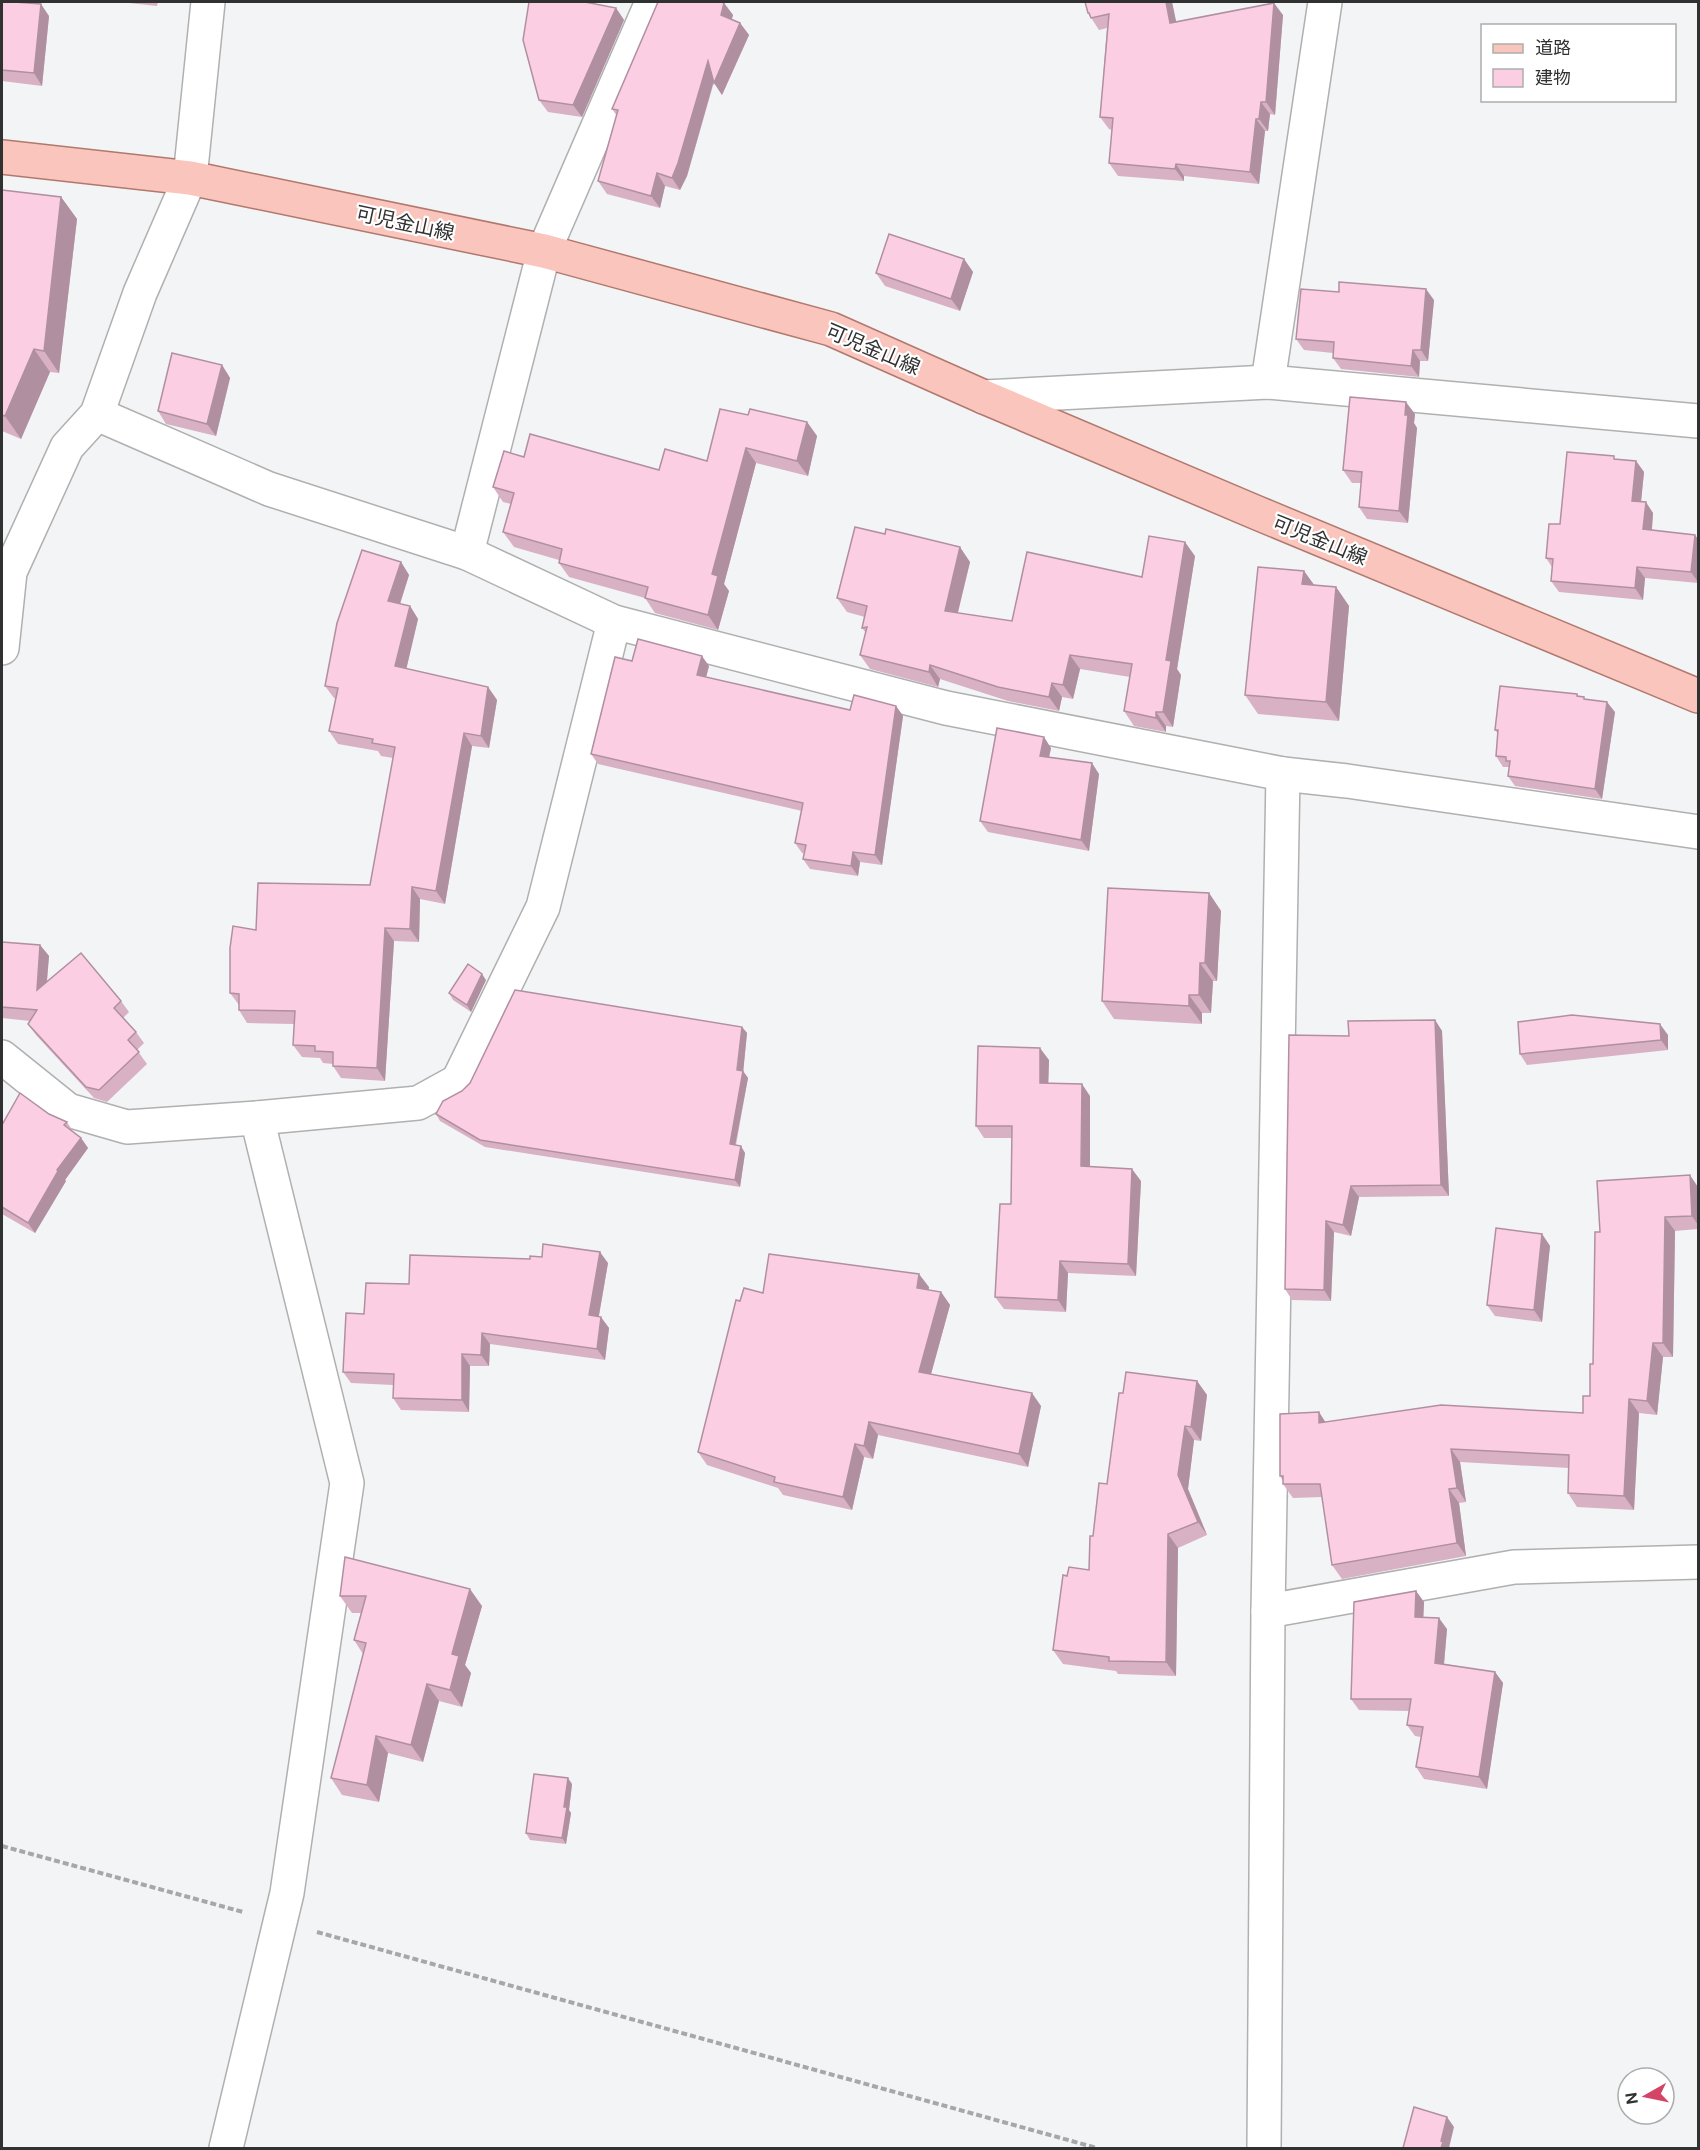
<svg xmlns="http://www.w3.org/2000/svg" width="1700" height="2150" font-family="'DM Sans','Noto Sans JP',sans-serif">
<style>
.lines{fill:none;stroke-linecap:round;stroke-linejoin:round}
.minor-casing{stroke:#b0b0b1;stroke-width:36}
.major-casing{stroke:#b1786e;stroke-width:36}
.path{stroke:#a6a7a8;stroke-width:4;stroke-dasharray:6 3;stroke-linecap:butt}
.minor{stroke:#fff;stroke-width:33}
.major{stroke:#fac5bc;stroke-width:33}
.wall{fill:#d9b1c4}
.shaded-wall{fill:#b090a0}
.building{fill:#fccee4;stroke:#b090a0;stroke-width:1.5}
.labels{text-anchor:middle;dominant-baseline:central;stroke-width:4.5;stroke-linejoin:round;paint-order:stroke}
.street-label{font-size:20px;fill:#303131;stroke:#fff}
</style>
<rect width="100%" height="100%" fill="#f3f4f5"/>
<g class="lines">
<defs>
<g id="minor">
<path d="M1268 382 1325 2"/>
<path d="M984 397 1268 382 1698 421"/>
<path d="M97 414 269 489 467 553 614 622 946 708 1283 774 1347 781 1698 832"/>
<path d="M467 553 544 251 652 2"/>
<path d="M2 648 10 572 67 447 97 414 140 293 190 178 208 2"/>
<path d="M2 1057 68 1110 127 1127 257 1118 418 1103 458 1081 543 907 614 622"/>
<path d="M1268 1611 1514 1567 1698 1562"/>
<path d="M226 2148 287 1893 347 1483 257 1118"/>
<path d="M1264 2148 1268 1611 1283 774"/>
</g>
<path id="major" d="M2 157 190 178 544 251 831 329 984 397 1255 512 1698 696"/>
</defs>
<use href="#minor" class="minor-casing"/>
<use href="#major" class="major-casing"/>
<g class="path">
<path d="M2 1846 243 1912"/>
<path d="M317 1932 1097 2148"/>
</g>
<use href="#minor" class="minor"/>
<use href="#major" class="major"/>
</g>
<g class="wall">
<path d="M2 2 49 16 42 86 2 81Z"/>
<path d="M120 2H158L157 6Z"/>
<path d="M1085 2H1172L1176 22 1283 15 1275 115 1270 114 1268 131H1265L1259 184 1184 176V181L1118 176 1109 163 1112 130 1109 129 1100 117 1107 28 1099 30 1088 13Z"/>
<path d="M724 3 733 15 732 19 740 23 749 35 722 95 714 82 687 176 680 190 665 186 660 208 607 194 598 181 617 116 612 109Z"/>
<path d="M595 4 616 8 624 20 582 117 548 112 539 100Z"/>
<path d="M2 190 61 197 77 219 59 373 50 372 21 439 2 431Z"/>
<path d="M964 259 973 272 960 311 885 286 876 273Z"/>
<path d="M1434 300 1428 361H1420L1419 377 1341 369 1333 358V353L1304 350 1296 339Z"/>
<path d="M222 365 230 378 216 436 166 424 158 411Z"/>
<path d="M1415 414 1414 423 1417 428 1408 523 1367 519 1359 507 1361 483H1352L1343 470Z"/>
<path d="M748 415 807 422 817 436 808 476 756 463 724 584 729 591 718 630 655 613 645 598 569 577 559 563V560L514 547 503 532 511 504 503 502 493 487 524 457 659 470 707 461Z"/>
<path d="M1616 459 1636 461 1644 472 1641 501 1653 513 1652 530 1698 539V583L1645 578 1643 600 1559 592 1551 581 1552 567 1546 558 1560 524Z"/>
<path d="M1195 556 1177 669 1181 675 1173 727 1166 726V732L1134 726 1124 711 1130 677 1080 669 1073 699 1062 697 1059 711 1008 701 940 679 938 687 870 669 860 655 866 633 862 628 865 617 847 612 837 598 970 562 957 613 1012 621 1142 577Z"/>
<path d="M401 562 409 575 400 604 410 606 418 619 406 669 488 687 497 700 489 748 472 746 445 904 420 899 419 942 394 941 385 1081 341 1078 333 1066V1064L323 1063 320 1058 302 1057 293 1045 294 1024 247 1023 239 1010V1005L230 993 256 930 370 885 393 758 381 756 378 751 338 744 329 731 336 699 334 698 325 686Z"/>
<path d="M1304 571 1314 585 1336 587 1349 606 1339 721 1258 714 1245 695Z"/>
<path d="M632 661 709 666 706 677 850 710 896 706 903 716 882 865 860 862 858 876 810 869 803 859 804 853H802L795 843 802 811 598 764 591 754Z"/>
<path d="M1577 694 1579 697 1615 712 1602 799 1515 786 1508 776 1509 767H1503L1496 756 1498 734 1495 730Z"/>
<path d="M1051 748 1049 757 1099 774 1089 851 988 832 980 821Z"/>
<path d="M1209 893 1221 911 1217 981H1213L1211 1013H1202V1024L1114 1019 1102 1001Z"/>
<path d="M2 942 40 945 49 956 47 982 121 1001 129 1012 123 1018 136 1032 144 1043 137 1050 147 1064 107 1102 94 1098 36 1035 28 1024 30 1021 2 1018Z"/>
<path d="M486 980 471 1012 453 1000 449 993Z"/>
<path d="M1435 1020 1442 1031 1449 1196 1359 1197 1351 1236 1334 1232 1331 1301 1292 1300 1285 1289 1349 1036Z"/>
<path d="M742 1027 747 1033 743 1071 748 1078 736 1145 745 1153 740 1187 485 1147 440 1121 436 1114Z"/>
<path d="M1668 1035V1050L1527 1065 1520 1054Z"/>
<path d="M1049 1060 1048 1083 1090 1096V1167L1141 1181 1136 1276 1068 1273 1066 1312 1004 1309 995 1297 1011 1204 1012 1138H984L976 1126Z"/>
<path d="M49 1114 67 1122 74 1133 81 1138 88 1148 65 1180 66 1181 35 1233 2 1214V1125Z"/>
<path d="M1698 1187V1229L1675 1231 1673 1357H1663L1657 1415 1639 1413 1634 1510 1577 1507 1568 1493 1569 1468 1460 1462 1466 1502 1459 1503 1466 1556 1342 1579 1332 1565 1322 1497 1293 1498 1283 1484V1481L1280 1476 1326 1422 1583 1413 1590 1396 1593 1364 1600 1232Z"/>
<path d="M1542 1234 1550 1246 1542 1322 1495 1316 1487 1305Z"/>
<path d="M542 1257 608 1263 599 1316 609 1328 605 1360 490 1344 489 1366H470L469 1412 401 1410 393 1398V1385L351 1383 343 1372 364 1314 409 1284 530 1259Z"/>
<path d="M929 1287 928 1290 941 1292 950 1305 931 1374 1041 1406 1028 1467 878 1435 873 1459 864 1457 852 1510 783 1495 778 1488 707 1465 698 1452 740 1301 763 1293Z"/>
<path d="M1197 1381 1207 1395 1201 1441 1194 1440 1188 1489 1207 1535 1178 1548 1176 1676 1118 1674 1116 1671 1063 1664 1053 1650 1067 1576 1089 1570 1093 1536 1107 1484 1123 1393Z"/>
<path d="M345 1557 482 1606 465 1665 471 1673 462 1707 439 1701 423 1762 388 1753 379 1802 342 1795 331 1778 363 1654 354 1640 361 1613H352L340 1596Z"/>
<path d="M1416 1591 1424 1602 1423 1617 1447 1629 1444 1664 1495 1672 1503 1683 1487 1789 1424 1779 1416 1767 1421 1737 1415 1736 1407 1725 1409 1711 1359 1710 1351 1699Z"/>
<path d="M572 1784 569 1810 571 1813 566 1844 530 1840 526 1833Z"/>
</g>
<g class="shaded-wall">
<path d="M1166 2H1172L1179 35 1170 23Z"/>
<path d="M724 3 733 15 729 27 721 15Z"/>
<path d="M1274 3 1283 15 1275 115 1266 102Z"/>
<path d="M41 4 49 16 42 86 34 73Z"/>
<path d="M616 8 624 20 582 117 573 105Z"/>
<path d="M740 23 749 35 722 95 714 83Z"/>
<path d="M708 61 716 73 687 176 680 190 672 178Z"/>
<path d="M1261 102 1270 114 1268 131 1259 119Z"/>
<path d="M1256 119 1265 131 1259 184 1250 172Z"/>
<path d="M1176 164 1184 176V181L1175 169Z"/>
<path d="M657 173 665 186 660 208 651 196Z"/>
<path d="M61 197 77 219 59 373 44 351Z"/>
<path d="M964 259 973 272 960 311 951 299Z"/>
<path d="M1426 289 1434 300 1428 361 1421 350Z"/>
<path d="M34 349 50 372 21 439 5 416Z"/>
<path d="M1413 350 1420 361 1419 377 1411 366Z"/>
<path d="M222 365 230 378 216 436 207 424Z"/>
<path d="M1406 402 1415 414 1414 423 1417 428 1408 523 1399 511Z"/>
<path d="M807 422 817 436 808 476 797 461Z"/>
<path d="M746 448 756 463 724 584 729 591 718 630 708 615 712 574Z"/>
<path d="M1636 461 1644 472 1640 512 1632 501Z"/>
<path d="M1646 502 1653 513 1651 540 1643 529Z"/>
<path d="M1695 535 1698 539V582L1691 572Z"/>
<path d="M1185 542 1195 556 1177 669 1181 675 1173 727 1163 712 1166 660Z"/>
<path d="M960 547 970 562 955 625 945 611Z"/>
<path d="M401 562 409 575 397 613 388 601Z"/>
<path d="M1637 567 1645 578 1643 600 1635 588Z"/>
<path d="M1304 571 1317 589 1302 584Z"/>
<path d="M1336 587 1349 606 1339 721 1326 702Z"/>
<path d="M410 606 418 619 404 679 395 666Z"/>
<path d="M1070 655 1080 669 1073 699 1063 685Z"/>
<path d="M702 656 709 666 704 685 697 675Z"/>
<path d="M930 665 940 679 938 687 929 672Z"/>
<path d="M1052 683 1062 697 1059 711 1049 697Z"/>
<path d="M488 687 497 700 489 748 481 736Z"/>
<path d="M1607 702 1615 712 1602 799 1595 789Z"/>
<path d="M896 706 903 716 882 865 875 855Z"/>
<path d="M1156 712 1166 726V732L1156 718Z"/>
<path d="M464 733 472 746 445 904 436 891Z"/>
<path d="M1044 737 1051 748 1047 767 1040 756Z"/>
<path d="M1092 763 1099 774 1089 851 1081 840Z"/>
<path d="M853 852 860 862 858 876 851 866Z"/>
<path d="M412 887 420 899 419 942 410 929Z"/>
<path d="M1209 893 1221 911 1217 981 1205 963Z"/>
<path d="M385 928 394 941 385 1081 377 1068Z"/>
<path d="M40 945 49 956 45 1002 37 990Z"/>
<path d="M1200 963 1213 981 1211 1013 1199 995Z"/>
<path d="M482 974 486 980 471 1012 467 1005Z"/>
<path d="M1189 995 1202 1013V1024L1189 1006Z"/>
<path d="M1435 1020 1442 1031 1449 1196 1441 1185Z"/>
<path d="M1660 1024 1668 1035V1050L1661 1040Z"/>
<path d="M742 1027 747 1033 743 1074V1071L748 1078 734 1151 730 1144Z"/>
<path d="M1040 1048 1049 1060 1048 1095 1040 1083Z"/>
<path d="M1082 1084 1090 1096V1178L1081 1166Z"/>
<path d="M81 1138 88 1148 65 1180 66 1181 35 1233 28 1223 57 1170Z"/>
<path d="M741 1146 745 1153 740 1187 735 1180Z"/>
<path d="M1132 1169 1141 1181 1136 1276 1128 1264Z"/>
<path d="M1690 1175 1698 1187V1225L1692 1216Z"/>
<path d="M1351 1186 1359 1197 1351 1236 1343 1225Z"/>
<path d="M1665 1217 1675 1231 1673 1357 1663 1343Z"/>
<path d="M1326 1221 1334 1232 1331 1301 1324 1290Z"/>
<path d="M1542 1234 1550 1246 1542 1322 1534 1310Z"/>
<path d="M600 1252 608 1263 597 1326 589 1315Z"/>
<path d="M1060 1261 1068 1273 1066 1312 1058 1300Z"/>
<path d="M919 1274 929 1287 927 1301 917 1288Z"/>
<path d="M941 1292 950 1305 928 1385 919 1372Z"/>
<path d="M601 1317 609 1328 605 1360 597 1349Z"/>
<path d="M482 1333 490 1344 489 1366 481 1355Z"/>
<path d="M1653 1343 1663 1357 1657 1415 1647 1401Z"/>
<path d="M462 1354 470 1366 469 1412 462 1400Z"/>
<path d="M1197 1381 1207 1395 1201 1441 1191 1427Z"/>
<path d="M1032 1393 1041 1406 1028 1467 1019 1454Z"/>
<path d="M1629 1399 1639 1413 1634 1510 1624 1496Z"/>
<path d="M1319 1412 1328 1426 1319 1423Z"/>
<path d="M869 1422 878 1435 873 1459 864 1446Z"/>
<path d="M1185 1426 1194 1440 1188 1489 1207 1535 1198 1522 1178 1475Z"/>
<path d="M855 1444 864 1457 852 1510 843 1497Z"/>
<path d="M1451 1449 1460 1462 1466 1502 1457 1488Z"/>
<path d="M1449 1489 1459 1503 1466 1556 1457 1543Z"/>
<path d="M1168 1534 1178 1548 1176 1676 1166 1662Z"/>
<path d="M470 1589 482 1606 465 1665 471 1673 462 1707 450 1690 452 1654Z"/>
<path d="M1416 1591 1424 1602 1423 1628 1415 1617Z"/>
<path d="M1439 1618 1447 1629 1443 1675 1435 1663Z"/>
<path d="M1495 1672 1503 1683 1487 1789 1479 1777Z"/>
<path d="M427 1684 439 1701 423 1762 411 1745Z"/>
<path d="M376 1736 388 1753 379 1802 367 1785Z"/>
<path d="M568 1778 572 1784 569 1810 571 1813 566 1844 562 1838 564 1807Z"/>
<path d="M1447 2117 1454 2127 1449 2148H1441V2141Z"/>
</g>
<g class="building">
<path d="M2 2H14L41 4 34 73 2 70Z"/>
<path d="M529 2H585L616 8 573 105 539 100 523 40Z"/>
<path d="M658 2H722L724 3 721 15 740 23 714 83 708 61 678 163 672 178 657 173 651 196 598 181 618 110 612 109Z"/>
<path d="M1085 2H1166L1170 23 1274 3 1266 102H1261L1259 119H1256L1250 172 1176 164 1175 169 1109 163 1113 118 1100 117 1109 14 1091 18 1089 13H1088Z"/>
<path d="M2 190 61 197 44 351 34 349 5 416 2 415Z"/>
<path d="M889 234 964 259 951 299 876 273Z"/>
<path d="M1339 282 1426 289 1421 350H1413L1411 366 1333 358 1334 342 1296 339 1301 289 1339 292Z"/>
<path d="M172 353 222 365 207 424 158 411Z"/>
<path d="M1350 397 1406 402 1405 415H1408L1399 511 1359 507 1362 472 1343 470Z"/>
<path d="M720 409 748 415 750 409 807 422 797 461 746 448 712 574 718 576 708 615 645 598 648 587 559 563 562 549 503 532 514 493 493 487 504 451 524 457 530 434 659 470 665 449 707 461Z"/>
<path d="M1567 452 1614 456V459L1636 461 1632 501 1646 502 1643 529 1695 535 1691 572 1637 567 1635 588 1551 581 1553 559 1546 558 1549 524H1560Z"/>
<path d="M855 527 885 534 886 529 960 547 945 611 1012 621 1027 552 1142 577 1149 536 1185 542 1166 660 1171 661 1163 712H1156V718L1124 711 1132 664 1070 655 1063 685 1052 683 1049 697 998 687 930 665 929 672 860 655 867 627 862 628 867 606 837 598Z"/>
<path d="M362 550 401 562 388 601 410 606 395 666 488 687 481 736 464 733 436 891 412 887 410 929 385 928 377 1068 333 1066V1052L315 1051V1046L293 1045 295 1011 239 1010V994L230 993V948L233 926 256 930 258 883 370 885 395 747 372 743 373 739 329 731 338 688 325 686 337 623Z"/>
<path d="M1258 567 1304 571 1302 584 1336 587 1326 702 1245 695Z"/>
<path d="M638 639 702 656 697 675 850 710 854 695 896 706 875 855 853 852 851 866 803 859 806 845 795 843 803 803 591 754 615 657 632 661Z"/>
<path d="M1500 686 1577 694V696L1584 697V699L1607 702 1595 789 1508 776 1510 761H1506V757L1496 756 1498 730H1495Z"/>
<path d="M997 728 1044 737 1040 756 1092 763 1081 840 980 821Z"/>
<path d="M1108 888 1209 893 1205 963H1200L1199 995H1189V1006L1102 1001Z"/>
<path d="M2 942 40 945 37 990 81 953 121 1001 114 1008 136 1032 128 1040 139 1052 99 1090 86 1087 28 1024 37 1010 2 1007Z"/>
<path d="M468 964 482 974 467 1005 449 993Z"/>
<path d="M515 990 742 1027 737 1070 743 1071 730 1144 741 1146 735 1180 480 1140 436 1114 443 1101 462 1091 470 1083Z"/>
<path d="M1572 1015 1660 1024 1661 1040 1520 1054 1518 1022Z"/>
<path d="M1435 1020 1441 1185 1351 1186 1343 1225 1326 1221 1324 1290 1285 1289 1289 1035 1349 1036 1348 1021Z"/>
<path d="M978 1046 1040 1048V1083L1082 1084 1081 1166 1132 1169 1128 1264 1060 1261 1058 1300 995 1297 1000 1204H1011L1012 1126H976Z"/>
<path d="M20 1093 49 1114 67 1122 64 1125 81 1138 57 1170 58 1171 28 1223 2 1207V1125Z"/>
<path d="M1690 1175 1692 1216 1665 1217 1663 1343H1653L1647 1401 1629 1399 1624 1496 1568 1493 1569 1455 1451 1449 1457 1488 1449 1489 1457 1543 1332 1565 1320 1484H1283V1476H1280V1414L1319 1412V1423L1441 1405 1583 1413V1396H1590V1364H1593L1595 1232H1600L1597 1181Z"/>
<path d="M1496 1228 1542 1234 1534 1310 1487 1305Z"/>
<path d="M543 1244 600 1252 589 1315 601 1317 597 1349 482 1333 481 1355 462 1354V1400L393 1398 394 1374 343 1372 346 1313 364 1314 366 1283 409 1284 410 1255 530 1259V1256L542 1257Z"/>
<path d="M769 1254 919 1274 917 1288 941 1292 919 1372 1032 1393 1019 1454 869 1422 864 1446 855 1444 843 1497 774 1482 775 1477 698 1452 736 1300 740 1301 744 1288 763 1293Z"/>
<path d="M1126 1372 1197 1381 1191 1427 1185 1426 1178 1475 1198 1522 1168 1534 1166 1662 1109 1661V1657L1053 1650 1063 1575 1067 1576 1069 1567 1089 1570 1090 1536H1093L1099 1483 1107 1484 1119 1393H1123Z"/>
<path d="M345 1557 470 1589 452 1654 459 1656 450 1690 427 1684 411 1745 376 1736 367 1785 331 1778 366 1643 354 1640 366 1596H340Z"/>
<path d="M1416 1591 1415 1617 1439 1618 1435 1663 1495 1672 1479 1777 1416 1767 1423 1727 1407 1725 1411 1699H1351L1354 1602Z"/>
<path d="M534 1774 568 1778 564 1807H567L562 1838 526 1833Z"/>
<path d="M1414 2107 1447 2117 1441 2141 1443 2142 1441 2148H1403Z"/>
</g>
<g class="labels">
<g class="street-label">
<text transform="translate(405 223) rotate(12)">可児金山線</text>
<text transform="translate(873 349) rotate(23)">可児金山線</text>
<text transform="translate(1320 540) rotate(22)">可児金山線</text>
</g>
</g>
<rect width="1700" height="2150" fill="none" stroke="#303131" stroke-width="6"/>
<rect x="1481" y="24" width="195" height="78" fill="#ffffff" stroke="#acadad" stroke-width="1.5"/>
<rect x="1493" y="44" width="30" height="9" fill="#fac5bc" stroke="#acadad" stroke-width="1.5"/>
<text x="1535" y="54" font-size="18" fill="#303131">道路</text>
<rect x="1493" y="69" width="30" height="18" fill="#fccee4" stroke="#acadad" stroke-width="1.5"/>
<text x="1535" y="84" font-size="18" fill="#303131">建物</text>
<g transform="translate(1646 2096) rotate(261)"><circle r="28" fill="#ffffff" stroke="#acadad" stroke-width="1.5"/>
<path d="M0-4.5L10 22L0 15L-10 22Z" fill="#d34466"/>
<text y="-9" font-size="16" font-weight="bold" text-anchor="middle" fill="#303131">N</text>
</g>
</svg>
